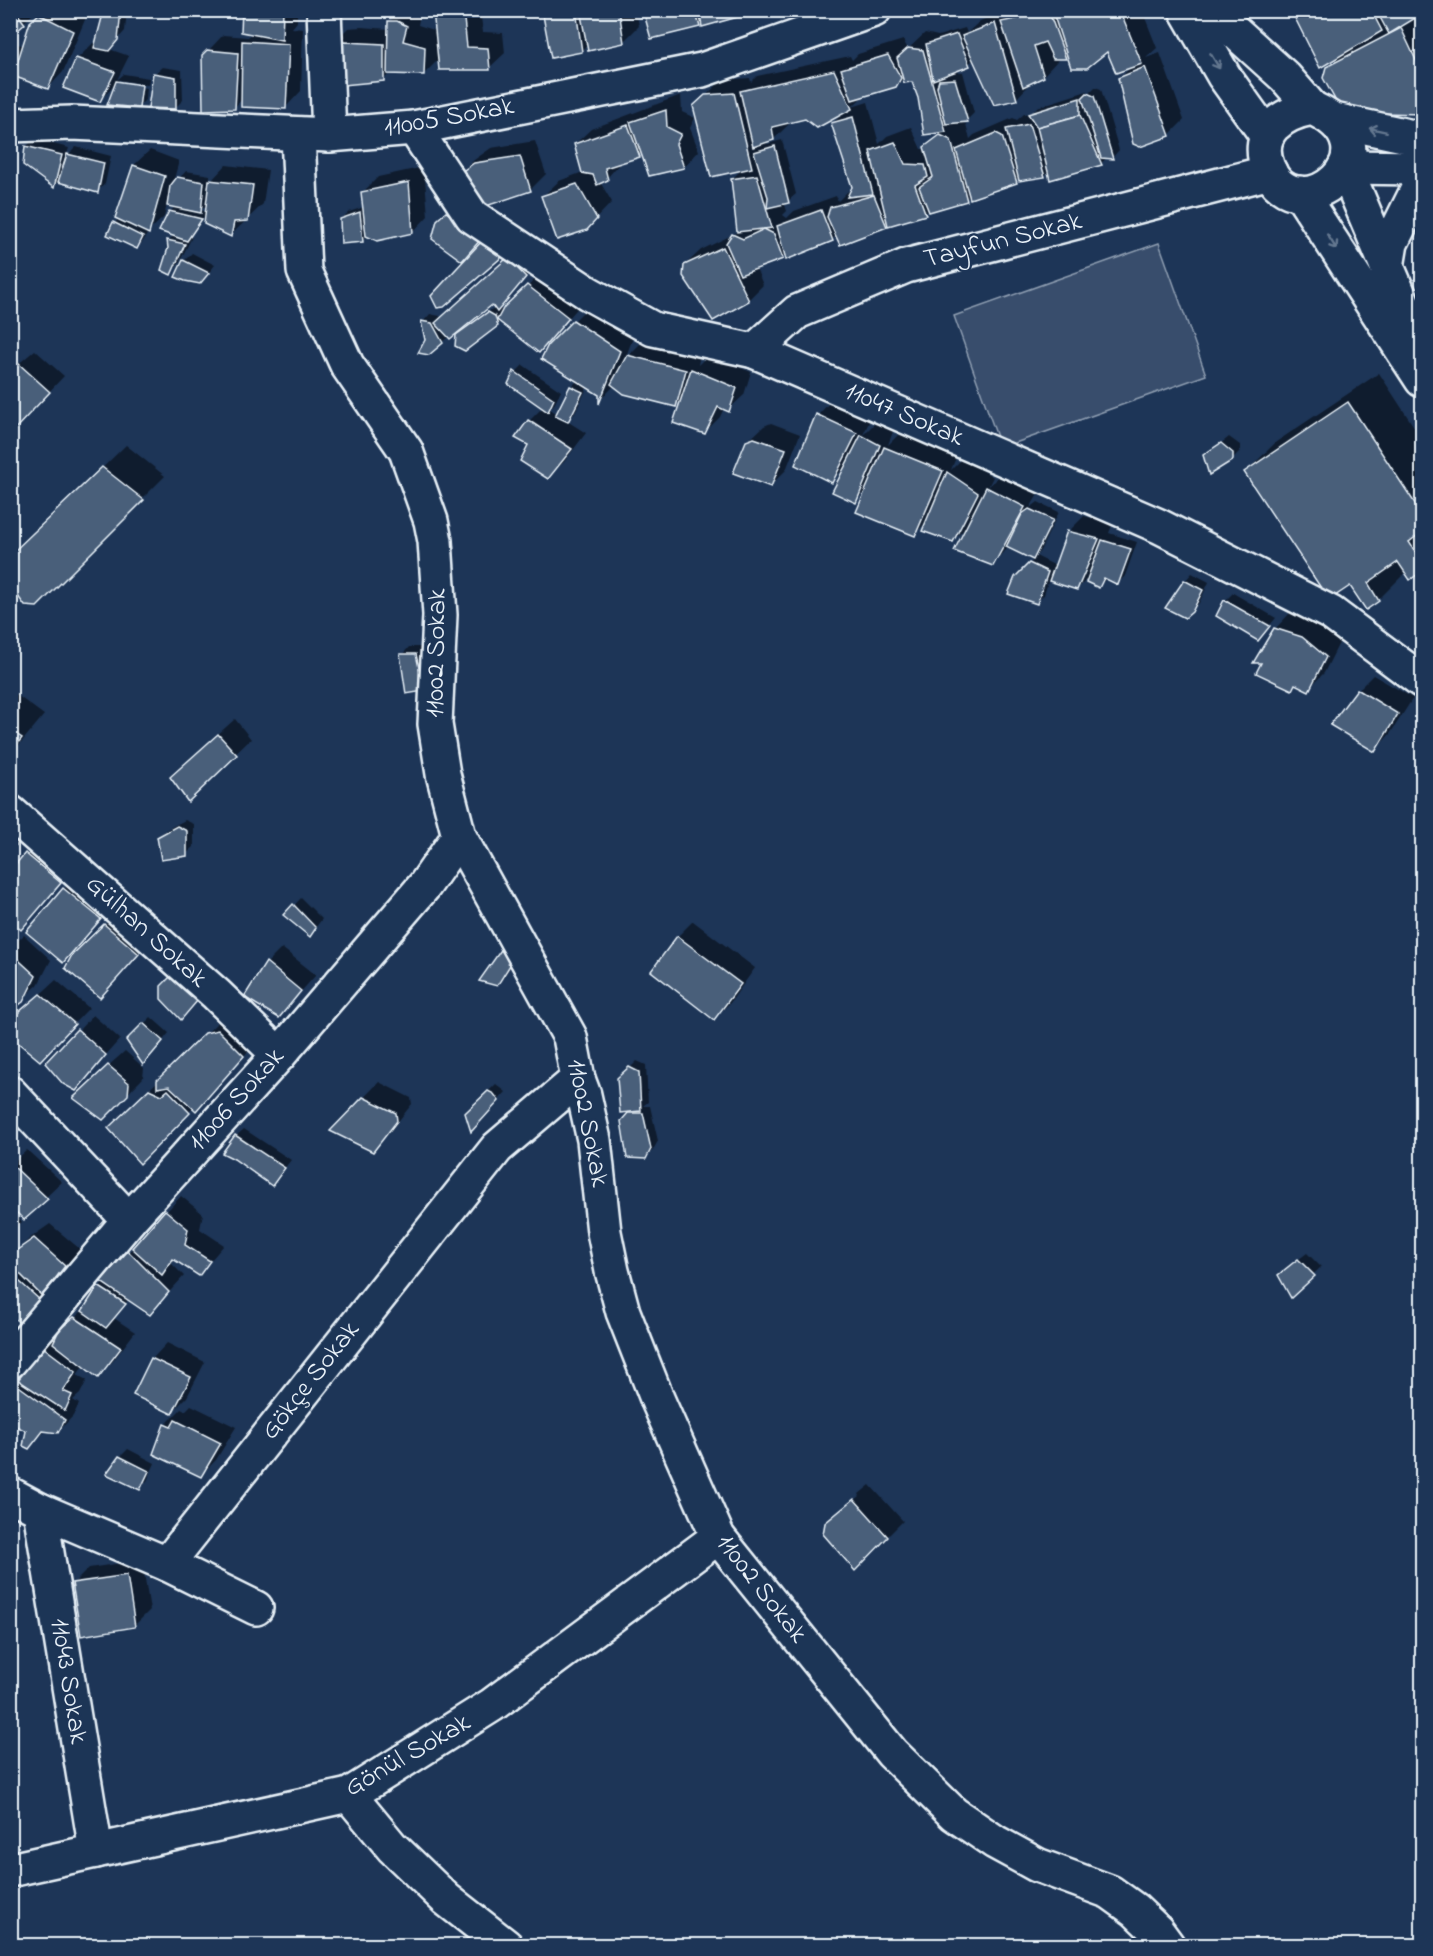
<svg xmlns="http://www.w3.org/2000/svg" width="1433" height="1956" font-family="'Indie Flower',sans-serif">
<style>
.park{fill:#374d6c;stroke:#909fb2;stroke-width:1.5}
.shadow{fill:#0007;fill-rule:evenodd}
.building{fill:#495e7a;stroke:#e8f1f8;stroke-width:1.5}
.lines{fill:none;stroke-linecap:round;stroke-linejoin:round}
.minor-casing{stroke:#e8f1f8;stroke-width:38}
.major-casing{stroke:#e8f1f8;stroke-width:38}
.minor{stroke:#1d3557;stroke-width:33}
.major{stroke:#1d3557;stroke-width:33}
.oneway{stroke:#64778f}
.labels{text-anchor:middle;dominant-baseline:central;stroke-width:4.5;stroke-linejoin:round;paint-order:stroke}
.street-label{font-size:27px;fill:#e8f1f8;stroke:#1d3557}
</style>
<rect width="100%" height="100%" fill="#1d3557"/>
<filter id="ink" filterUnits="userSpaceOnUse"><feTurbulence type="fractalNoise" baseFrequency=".0167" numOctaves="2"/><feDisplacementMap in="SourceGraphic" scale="12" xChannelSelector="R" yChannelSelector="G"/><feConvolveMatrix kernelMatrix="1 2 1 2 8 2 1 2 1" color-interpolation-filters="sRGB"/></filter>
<g filter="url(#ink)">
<path class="park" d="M1159 243 1206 375 1001 448 954 316Z"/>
<g class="shadow">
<path d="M10 10H28L32 15 10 35Z"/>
<path d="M43 10H79L87 15 63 72 48 88 19 62 10 71V41L24 46 31 22Z"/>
<path d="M105 10H127L125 31 109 49 129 56 117 80 124 74 149 78 148 85 119 80V83L147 88 146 99 138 107 116 84 100 100 65 88 78 58 93 43 96 44Z"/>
<path d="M243 10H297V22L292 28 303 29 301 91 286 107 242 99 234 108 208 51 223 35 248 37 253 33Z"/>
<path d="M401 10H421L418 25 437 31 434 10H480L483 32 503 33 505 53 489 68 440 58 424 74 390 73 383 80 332 44 348 28 361 27 390 29V21Z"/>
<path d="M543 10H636L639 26 624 41 588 44 582 50Z"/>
<path d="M645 10H757L703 21 699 25Z"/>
<path d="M1006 10H1011V13L1014 10H1142L1157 48 1146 58 1160 53 1184 120 1169 135 1120 78 1131 67 1108 50 1058 58V60L1043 76 1031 81V83L1016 99 974 59 969 64 949 72H963L974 113 967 120 959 121 966 124 970 139 974 135 1013 118 1017 120 1024 114 1033 112 1037 107 1087 91V95L1095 87 1101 89 1119 150 1112 158 1107 157 1101 164 1050 171 1045 175 1018 179 971 195 966 199 928 211 925 213 889 224V222L886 225 837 235 832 240 786 254 782 258 756 268 763 285 748 300 685 265 701 250 734 234 739 230 732 179 743 168 695 106 722 80 750 78 751 82 757 76 850 56 852 60 858 54 903 40 908 49 925 33 938 36 965 28 967 33 980 21ZM904 78 913 81 919 97 943 131 926 149H921L911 127 887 136 879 144 868 102 852 107 864 95 896 86ZM843 113 833 123 853 187 852 190 847 192 838 201 836 196 794 211 787 218 783 215 787 211 784 202 788 201 796 194 782 140 767 144 766 141 774 139 789 124V122L806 117Z"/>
<path d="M1293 10H1422V112L1342 111 1328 68 1340 56Z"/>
<path d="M162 67 182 70 183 100 176 107 154 74Z"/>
<path d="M681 95 682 112 695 118 690 128 699 151 684 167 650 174 642 153 639 155 622 161 607 178 600 182 612 202 586 229 543 196 559 181 583 172 575 144 591 129Z"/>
<path d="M34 139 69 148 66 157 76 147 111 156 105 184 97 191 59 181 53 186 27 146Z"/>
<path d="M535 141 546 174 530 190 459 175 474 160 491 148Z"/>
<path d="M150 150 179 161 172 186 186 171 210 175V182L226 165 268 170 263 204 231 235 207 213 189 237H192L178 265 170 273 169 240 174 235 170 212 176 206 167 204 164 217 148 232 144 240 137 248 115 223 119 218 117 217 134 165ZM208 204 207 212 201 210Z"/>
<path d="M424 167 428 216 413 232 368 235 362 241 341 219 349 212 364 207 363 192 378 177Z"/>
<path d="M523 244 541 260 499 307 503 312 543 271 583 302 554 335 501 321 497 325 458 335 467 327 495 307 492 303 442 342 426 340 423 322 430 314 440 316 441 319Z"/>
<path d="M192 253 215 265 207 275 184 261Z"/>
<path d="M589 306 634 335 625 359 644 340 700 355 698 365 708 355 751 372 744 395 728 410 724 408 720 417 705 432 684 397 676 405 615 385 601 399V394L588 386 575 413 567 421 586 433 564 462 548 477 530 444 529 421 543 407 510 384 516 372 523 365 561 391 555 403 550 409 558 414 571 387 578 380 549 346Z"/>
<path d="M35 350 64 376 31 411 10 428V371Z"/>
<path d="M1379 373 1422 439V570L1410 578 1406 572 1378 600 1350 584 1246 472 1276 442Z"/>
<path d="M833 399 871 418 863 435 877 421 894 429 888 445 901 432 957 455 951 470 963 458 993 477 988 487 1002 473 1040 491 1030 508 1038 502 1059 512 1040 551 1036 556 1056 566 1069 531 1084 516 1113 523 1109 533 1137 542 1125 576 1118 583 1107 578 1099 586 1091 575 1077 589 1049 579 1044 595 1036 602 1017 578 1034 559 1009 547 992 564 968 526 953 540 927 522 914 534 867 490 855 501 846 466 831 481 797 464 818 415Z"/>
<path d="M771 423 800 434 786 470 771 485 747 442 764 426Z"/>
<path d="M1229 437 1240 445V451L1232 459 1205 456Z"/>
<path d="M126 445 165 476 36 605 10 557Z"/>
<path d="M1192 573 1209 582 1199 603 1191 611 1185 581Z"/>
<path d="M1233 593 1276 618 1265 631 1218 615 1225 601Z"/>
<path d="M1290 613 1317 622 1340 641 1324 673 1308 689 1297 683 1292 689 1275 629Z"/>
<path d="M409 647H423V689L402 655Z"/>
<path d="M1373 675 1413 698 1390 734 1375 750 1358 690Z"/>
<path d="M10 690 44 715 10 756Z"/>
<path d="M235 719 251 739 188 800V761Z"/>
<path d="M10 810 31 828 10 854Z"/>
<path d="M185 820 194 824V847L186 854 158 838 166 830Z"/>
<path d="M41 839 75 867 21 928 14 921 10 924V873Z"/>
<path d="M79 873 115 903 78 945 64 889Z"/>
<path d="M301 898 322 919 310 935 285 915Z"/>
<path d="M120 910 153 938 100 996 89 940Z"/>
<path d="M693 921 755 968 730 1003 714 1018 653 971 678 936Z"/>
<path d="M24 935 51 960 38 985 10 1009V948Z"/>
<path d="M523 946 504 977 497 984Z"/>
<path d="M282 948 316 975 279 1016 246 996 267 963Z"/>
<path d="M56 980 89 1008 55 1043 10 1034V1024L13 1019Z"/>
<path d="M93 1015 120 1039 76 1089 47 1064Z"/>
<path d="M151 1017 169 1033 150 1056 128 1040Z"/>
<path d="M222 1018 258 1040 211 1094 196 1109 194 1107 140 1162 110 1128Z"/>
<path d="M125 1051 144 1068 143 1078 103 1119 90 1082Z"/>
<path d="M637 1061 646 1065 648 1102 643 1106H650L658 1141 653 1150 645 1158 629 1114 633 1110 619 1079Z"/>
<path d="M10 1072 17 1078 10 1085Z"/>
<path d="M379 1082 411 1098 412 1104 388 1134 373 1150 332 1130Z"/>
<path d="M496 1084 506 1092 478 1123 466 1113Z"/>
<path d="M244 1129 291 1160 272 1184 236 1136Z"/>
<path d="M27 1150 62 1182 24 1218 10 1204V1165Z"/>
<path d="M181 1196 203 1214 200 1229 224 1245 199 1274 175 1259 171 1263 184 1276 150 1313 129 1299 114 1318 135 1332 113 1361 98 1376 84 1365 77 1375 87 1380 80 1394 73 1400 79 1404 73 1416 58 1432 46 1430 29 1448 28 1430 17 1385 44 1348 87 1306 104 1282 103 1280Z"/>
<path d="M10 1211 22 1222 10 1233Z"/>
<path d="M50 1224 80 1249 55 1284 20 1321 10 1313V1243L18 1250 30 1238Z"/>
<path d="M1307 1253 1321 1267 1292 1295 1287 1268Z"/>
<path d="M167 1343 205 1362 187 1397 172 1412 152 1359Z"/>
<path d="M191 1405 236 1427 216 1460 200 1476 155 1454 166 1424 181 1409 185 1411Z"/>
<path d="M128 1449 155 1463 147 1481 139 1488 120 1457Z"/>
<path d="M870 1485 903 1521 855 1569 826 1524 839 1511V1513L860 1496 859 1494Z"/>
<path d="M142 1560 150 1610 134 1626 74 1583 89 1568Z"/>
</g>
<g class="building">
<path d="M10 10H15L25 24 10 37Z"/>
<path d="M104 10H121L118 40 109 51 94 48Z"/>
<path d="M242 10H283L282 40 241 32Z"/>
<path d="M433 10H463L467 47 488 48 490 70H439Z"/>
<path d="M542 10H576L582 52 551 58Z"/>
<path d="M580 10H619L624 43 588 51Z"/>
<path d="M643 10H695L700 27 651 39Z"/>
<path d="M699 10H763L702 27Z"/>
<path d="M1060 10H1124L1121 13 1142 64 1116 73 1107 52 1087 68H1071L1053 13Z"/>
<path d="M1291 10H1371L1382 31 1320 68Z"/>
<path d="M1376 10H1422V14L1389 34Z"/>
<path d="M1049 12 1066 59H1053L1045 42 1034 46 1044 77 1023 87 1001 22Z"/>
<path d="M39 14 73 31 48 89 13 76 30 22Z"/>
<path d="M388 21H397L407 26 403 41 425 47 424 75 387 74Z"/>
<path d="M995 23 1017 100 994 105 962 36Z"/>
<path d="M1401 28 1422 73V114L1342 112 1323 78 1326 67Z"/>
<path d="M957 34 970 66 933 80 926 44Z"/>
<path d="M242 41 289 44 286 109 241 107Z"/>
<path d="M345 42 384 44V81L333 86 331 43Z"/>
<path d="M908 48 923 50 946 132 924 135 918 98 912 82 904 83 897 58Z"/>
<path d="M207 50 238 53 235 109 203 110 202 55Z"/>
<path d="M10 51 16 53 10 69Z"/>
<path d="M888 55 901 78 896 87 852 100 841 69Z"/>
<path d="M76 58 115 72 100 102 63 88Z"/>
<path d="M1145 67 1170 136 1140 147 1133 144 1118 78Z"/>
<path d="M834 70 852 109 817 128 805 119 772 127 774 140 753 147 740 91Z"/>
<path d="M153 73 176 77V109L148 108Z"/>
<path d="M955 79 968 122 946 124 937 87 939 80Z"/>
<path d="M116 81 142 85 139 108 107 105Z"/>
<path d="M734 93 752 168 711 177 693 106 705 95Z"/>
<path d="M1087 93 1094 96 1113 159 1101 158 1082 98Z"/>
<path d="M1080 98V115L1037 127 1028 114Z"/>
<path d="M666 110 667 127 681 134 676 144 684 168 649 176 630 122Z"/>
<path d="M1080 115 1102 165 1050 180 1037 127Z"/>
<path d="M853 117 873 194 847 197 852 187 831 123Z"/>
<path d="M1029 124 1045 177 1019 181 1006 129Z"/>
<path d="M628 125 640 157 605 168 608 180 597 185 593 175 582 173 574 144Z"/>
<path d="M996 133 1002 136 1017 183 970 199 956 150Z"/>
<path d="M940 135 951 140 967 201 929 212 919 187 933 177 924 147Z"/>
<path d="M895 142 905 164 925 165 928 177 915 185 926 215 888 226 870 151Z"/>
<path d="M25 146 62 155 54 188 23 165Z"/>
<path d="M775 146 789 203 767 208 768 197 754 152Z"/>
<path d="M67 154 104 163 98 193 58 182Z"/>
<path d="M520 156 531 191 486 206 473 199 457 175 474 163Z"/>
<path d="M133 165 165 176 149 234 115 218Z"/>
<path d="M757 175 772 228 737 232 731 179Z"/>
<path d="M177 177 204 182 201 213 167 206 170 186Z"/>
<path d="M209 180 253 185 248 221 234 222 231 237 204 224Z"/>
<path d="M409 182 413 233 377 241 366 236 361 192Z"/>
<path d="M577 184 597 219 587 230 557 240 541 196Z"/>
<path d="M874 195 887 227 840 245 827 217 830 207Z"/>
<path d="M821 210 833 241 786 260 777 226Z"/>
<path d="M169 211 202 219 187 241 159 231Z"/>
<path d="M360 212 363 242 341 244 340 219Z"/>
<path d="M446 212 482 238 462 261 432 239 437 220Z"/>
<path d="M113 222 143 237 137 249 107 235Z"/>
<path d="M764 229 774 234 783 259 740 275 726 243 732 234 743 239Z"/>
<path d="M167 240 185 244 171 275 161 270 168 248Z"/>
<path d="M481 242 503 256 444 307 437 308 431 296Z"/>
<path d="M723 247 749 301 713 321 683 276 684 265Z"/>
<path d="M507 258 526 277 497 312 492 305 450 339 435 323Z"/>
<path d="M183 260 209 273 200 284 185 281 175 277Z"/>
<path d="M527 285 569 318 539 353 497 320 504 307Z"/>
<path d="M488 312 495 316 498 326 465 351 455 346 456 335Z"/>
<path d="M573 320 620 351 599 404V395L541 359 548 345Z"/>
<path d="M421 321 432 323 443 343 429 355 418 353 425 340Z"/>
<path d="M627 355 686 370 676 407 624 394 611 384Z"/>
<path d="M19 364 50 392 15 429 10 424V371Z"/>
<path d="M691 369 737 388 729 412 718 407 705 434 673 423Z"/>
<path d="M514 371 554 399 548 412 508 384Z"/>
<path d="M570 386 583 392 568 422 555 416Z"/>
<path d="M1348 402 1422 514V532L1409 542 1422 562V571L1410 580 1398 562 1368 583 1379 601 1366 610 1350 586 1329 600 1244 472Z"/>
<path d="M816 414 857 433 832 483 795 465Z"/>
<path d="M528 420 572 449 548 479 520 461 528 445 515 438Z"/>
<path d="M861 435 880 445 856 503 832 492Z"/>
<path d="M754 438 786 449 771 487 733 473 746 441Z"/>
<path d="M1221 443 1233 453V460L1209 475 1203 455Z"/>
<path d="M884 447 943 471 915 536 856 512Z"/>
<path d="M102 467 144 500 37 607 25 606 10 585V555Z"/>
<path d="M947 472 978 493 953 542 922 531Z"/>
<path d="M986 487 1025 507 993 566 954 551Z"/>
<path d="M1029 509 1053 520 1033 560 1006 547 1022 514Z"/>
<path d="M1067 531 1099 539 1077 590 1049 581Z"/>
<path d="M1102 540 1131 549 1118 585 1104 578 1099 588 1086 582Z"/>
<path d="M1029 563 1048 572 1037 604 1008 594 1015 577Z"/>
<path d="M1184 580 1203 590 1192 612 1185 618 1165 608Z"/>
<path d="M1224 600 1270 626 1258 641 1216 616Z"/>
<path d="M1274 628 1302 637 1326 657 1309 691 1295 684 1292 690 1256 673 1261 663H1253Z"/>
<path d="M400 654H416L424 691 406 694Z"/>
<path d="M1357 689 1398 714 1375 752 1330 725Z"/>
<path d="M10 730 22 738 10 753Z"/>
<path d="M218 734 237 755 188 802 170 777Z"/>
<path d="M177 826 187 831V856L161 860 157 837Z"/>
<path d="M10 839 16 845 10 852Z"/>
<path d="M25 853 61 883 21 930 10 920V871Z"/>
<path d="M63 888 101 919 63 963 26 932Z"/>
<path d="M293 904 316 928 310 937 283 915Z"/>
<path d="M104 924 139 954 100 998 65 968 72 955Z"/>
<path d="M677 936 741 984 714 1020 651 971Z"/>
<path d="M503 947 517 954 497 986 479 981Z"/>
<path d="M10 952 36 976 23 1002 10 1011Z"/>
<path d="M266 962 301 991 279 1018 244 997Z"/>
<path d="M178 969 203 994 181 1020 161 999V986Z"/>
<path d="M40 994 75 1024 40 1061 10 1036 12 1018Z"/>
<path d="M143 1023 163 1041 143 1065 126 1040Z"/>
<path d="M77 1029 106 1055 76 1091 63 1084 45 1063Z"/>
<path d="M218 1030 244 1056 196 1111 169 1086 157 1088V1080L205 1033Z"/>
<path d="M108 1065 129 1083 128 1095 103 1120 73 1098Z"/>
<path d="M629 1067 639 1072 641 1111 620 1113 617 1078Z"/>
<path d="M149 1089 162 1095 168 1090 190 1113 140 1164 108 1128Z"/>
<path d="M488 1091 494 1094 499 1101 471 1132 465 1113Z"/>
<path d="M363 1097 396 1113 397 1121 373 1152 330 1131Z"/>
<path d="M628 1113H643L651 1149 646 1159 627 1158 621 1121Z"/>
<path d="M235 1135 285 1168 272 1186 234 1159 222 1153Z"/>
<path d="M11 1164 48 1199 24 1220 10 1206Z"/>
<path d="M165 1210 188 1229 185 1245 210 1261 199 1276 173 1259 162 1275 132 1248Z"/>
<path d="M34 1238 65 1266 42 1296 10 1264 13 1253Z"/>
<path d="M128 1251 169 1292 150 1315 100 1281Z"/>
<path d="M1298 1259 1315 1276 1291 1298 1278 1275Z"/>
<path d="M10 1273 40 1300 20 1323 10 1315Z"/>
<path d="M98 1286 126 1304 106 1328 82 1311Z"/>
<path d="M74 1317 121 1348 98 1378 53 1343 59 1330Z"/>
<path d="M43 1347 76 1372 63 1391 72 1395 65 1411 18 1380Z"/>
<path d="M151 1358 191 1377 172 1414 133 1395Z"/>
<path d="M16 1384 65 1420 58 1433 43 1431 29 1449 23 1446 26 1431 10 1423V1391Z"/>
<path d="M175 1420 221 1443 201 1477 153 1454 164 1424 171 1427Z"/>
<path d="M119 1456 149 1471 140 1490 106 1474Z"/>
<path d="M854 1499 888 1537 855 1571 823 1534 825 1523Z"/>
<path d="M127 1575 135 1627 81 1636 72 1583Z"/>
</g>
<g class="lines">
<defs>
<g id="minor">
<path d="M324 10 329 135"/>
<path d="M1334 120 1422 139"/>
<path d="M10 125 72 123 329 135 414 128 702 70 874 10"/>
<path d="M414 128 472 216 588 293 653 329 754 351 1159 526 1331 613 1422 681"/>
<path d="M298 134 304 271 347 365 406 451 431 521 435 541 440 615 435 724 443 774 459 836 570 1037 578 1079 584 1095 594 1140 604 1232 612 1271 623 1312 658 1401 718 1537 892 1753 954 1814 995 1842 1037 1865 1110 1892 1135 1910 1157 1931 1168 1946"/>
<path d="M1345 167 1422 168"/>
<path d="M1387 267 1391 243 1419 187 1422 185"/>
<path d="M754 351 797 312 906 266 1270 172"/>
<path d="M10 812 216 994 279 1055"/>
<path d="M10 1093 129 1220"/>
<path d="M10 1361 129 1220 279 1055 425 885 459 836"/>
<path d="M10 1494 40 1510 167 1564 497 1148 578 1079"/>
<path d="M40 1510 96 1851"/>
<path d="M167 1564 256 1608"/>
<path d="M349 1795 392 1847 446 1899 506 1946"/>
<path d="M10 1870 349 1795 492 1705 718 1537"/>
</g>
<g id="major">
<path d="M1186 10 1224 76 1267 136"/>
<path d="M1211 10 1285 77 1312 108"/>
<path d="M1312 108C1405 150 1296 237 1268 168 1254 132 1281 114 1312 108Z"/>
<path d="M1345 167 1422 349"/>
<path d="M1300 193 1422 380"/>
</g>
</defs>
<use href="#minor" class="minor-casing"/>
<use href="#major" class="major-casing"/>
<use href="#minor" class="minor"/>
<use href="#major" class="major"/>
</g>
<defs><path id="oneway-shaft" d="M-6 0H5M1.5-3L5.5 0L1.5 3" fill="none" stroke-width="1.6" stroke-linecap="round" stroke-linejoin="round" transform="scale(1.5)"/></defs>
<g class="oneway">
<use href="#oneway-shaft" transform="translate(1215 61) rotate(59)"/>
<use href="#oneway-shaft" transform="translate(1378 130) rotate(-168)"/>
<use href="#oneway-shaft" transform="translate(1332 242) rotate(57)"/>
</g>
</g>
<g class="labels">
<g class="street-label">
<text transform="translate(449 118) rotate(-10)">11005 Sokak</text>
<text transform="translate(1003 241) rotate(-14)">Tayfun Sokak</text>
<text transform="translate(904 415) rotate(23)">11047 Sokak</text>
<text transform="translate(437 653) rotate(-89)">11002 Sokak</text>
<text transform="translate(146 932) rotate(42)">Gülhan Sokak</text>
<text transform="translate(237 1100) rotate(-48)">11006 Sokak</text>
<text transform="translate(587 1123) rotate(79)">11002 Sokak</text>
<text transform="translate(311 1381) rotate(-52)">Gökçe Sokak</text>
<text transform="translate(761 1589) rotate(52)">11002 Sokak</text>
<text transform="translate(68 1681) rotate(81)">11043 Sokak</text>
<text transform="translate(408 1756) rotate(-30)">Gönül Sokak</text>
</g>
</g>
<rect width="1433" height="1956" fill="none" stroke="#1d3557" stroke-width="36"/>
<rect x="18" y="18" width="1397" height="1920" fill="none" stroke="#e8f1f8" stroke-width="2" filter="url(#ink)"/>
</svg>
